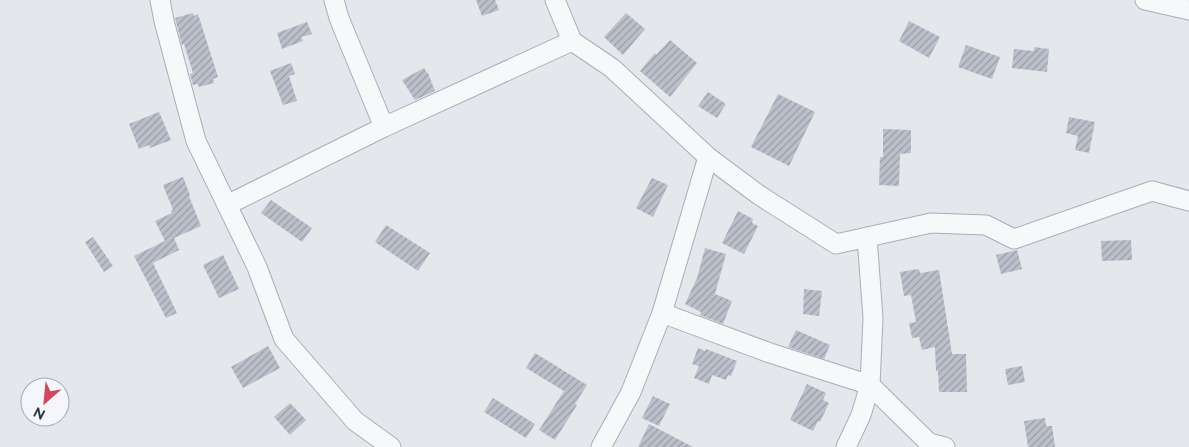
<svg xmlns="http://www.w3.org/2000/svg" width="1189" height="447" font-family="Raleway,sans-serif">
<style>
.building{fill:url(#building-hatch)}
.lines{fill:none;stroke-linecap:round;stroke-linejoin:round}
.minor-casing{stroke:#a9aeb7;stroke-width:21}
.minor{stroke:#f7f8fa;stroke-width:19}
</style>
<defs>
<pattern id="building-hatch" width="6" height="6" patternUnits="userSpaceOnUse" patternTransform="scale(1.25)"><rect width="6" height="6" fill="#bbc0ca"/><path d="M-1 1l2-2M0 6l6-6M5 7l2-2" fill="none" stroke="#989da6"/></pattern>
</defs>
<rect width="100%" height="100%" fill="#e4e7ec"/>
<g class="building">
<path d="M476 0H495L499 10 482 16Z"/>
<path d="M193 13 194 16 198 14 218 77 213 79 214 83 199 87 198 84 193 85 190 74 193 73 184 44 182 45 175 18Z"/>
<path d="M626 13 645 29 623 55 604 37Z"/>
<path d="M909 21 940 37 929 58 899 41Z"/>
<path d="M307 22 312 34 301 37 303 41 282 49 277 33Z"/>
<path d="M670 40 697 63 670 97 640 71 655 53 656 55Z"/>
<path d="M966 45 1000 57 992 79 958 67Z"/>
<path d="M1034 47 1049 49 1047 72 1012 68 1014 49 1034 51Z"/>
<path d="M291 63 295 74 289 76 297 101 283 105 270 71Z"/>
<path d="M424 68 427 73H428L435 91 415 100 402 80Z"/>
<path d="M708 92 726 104 717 118 698 106Z"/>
<path d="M778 94 815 112 789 166 751 147Z"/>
<path d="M159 112 171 140 150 148 149 145 139 149 129 124Z"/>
<path d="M1069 117 1095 122 1089 153 1075 150 1078 136 1066 133Z"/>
<path d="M883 129 911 130V153L900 154 899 186 879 185 880 157H883Z"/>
<path d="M183 177 190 195 189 196 201 226 174 238 179 250 153 263 177 313 166 318 134 256 165 241 155 221 172 213 171 211 173 210 163 185Z"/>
<path d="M652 178 668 185 653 217 636 208Z"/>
<path d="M271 200 312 228 302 242 261 213Z"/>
<path d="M738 211 753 219 752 223 758 226 744 254 722 243Z"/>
<path d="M386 225 430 253 418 271 375 242Z"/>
<path d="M93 237 113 266 104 272 85 242Z"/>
<path d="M1131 240 1132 260 1102 261 1101 241Z"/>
<path d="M705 248 726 254 715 294 732 301 723 324 700 315 701 312 685 304 697 278Z"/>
<path d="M1017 250 1022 269 1001 274 996 255Z"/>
<path d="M223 255 239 289 219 298 203 265Z"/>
<path d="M919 269 920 273 939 270 952 354H966L967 392H939L938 371H936L935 347 922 350 919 337 912 338 909 323 916 322 911 295 904 296 900 272Z"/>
<path d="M804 289 822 291 819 316 803 314Z"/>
<path d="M796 330 830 345 824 359 788 347Z"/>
<path d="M268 346 280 368 243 388 231 367Z"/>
<path d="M698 348 705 351 706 349 737 361 731 376 728 375 726 380 712 375 709 384 694 378 699 366 692 364Z"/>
<path d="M535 353 587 385 575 404 577 405 555 440 539 430 564 391 526 368Z"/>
<path d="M1022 366 1025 382 1008 385 1005 369Z"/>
<path d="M807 384 826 393 823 400 829 403 820 422 818 421 813 431 790 420Z"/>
<path d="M653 396 670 404 659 426 642 418Z"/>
<path d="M493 398 535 424 526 438 484 412Z"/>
<path d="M290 403 306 420 290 435 274 417Z"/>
<path d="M1045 418 1046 426H1052L1055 447H1028L1024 421Z"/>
<path d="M649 424 693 447H638Z"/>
</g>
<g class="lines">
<defs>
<g id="minor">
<path d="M160 0 164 21 196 141 257 267 284 339 355 421 391 447"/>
<path d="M334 0 339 18 384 127"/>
<path d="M555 0 572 41 612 68 708 157 759 195 836 244 931 223 986 225 1014 239 1152 191 1189 201"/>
<path d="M1145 0 1189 10"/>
<path d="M227 205 384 127 572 41"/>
<path d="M662 313 770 353 870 385 929 443 945 447"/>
<path d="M601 447 631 392 662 313 708 157"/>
<path d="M846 447 861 415 870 385 873 318 867 237"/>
</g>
</defs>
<use href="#minor" class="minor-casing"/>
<use href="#minor" class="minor"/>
</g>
<g transform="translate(45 402) rotate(207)"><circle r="24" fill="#f4f6f9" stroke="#a4a8b1"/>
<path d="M0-4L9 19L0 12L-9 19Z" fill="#d1495b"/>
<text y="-8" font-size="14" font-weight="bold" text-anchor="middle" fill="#2b3445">N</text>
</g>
</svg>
